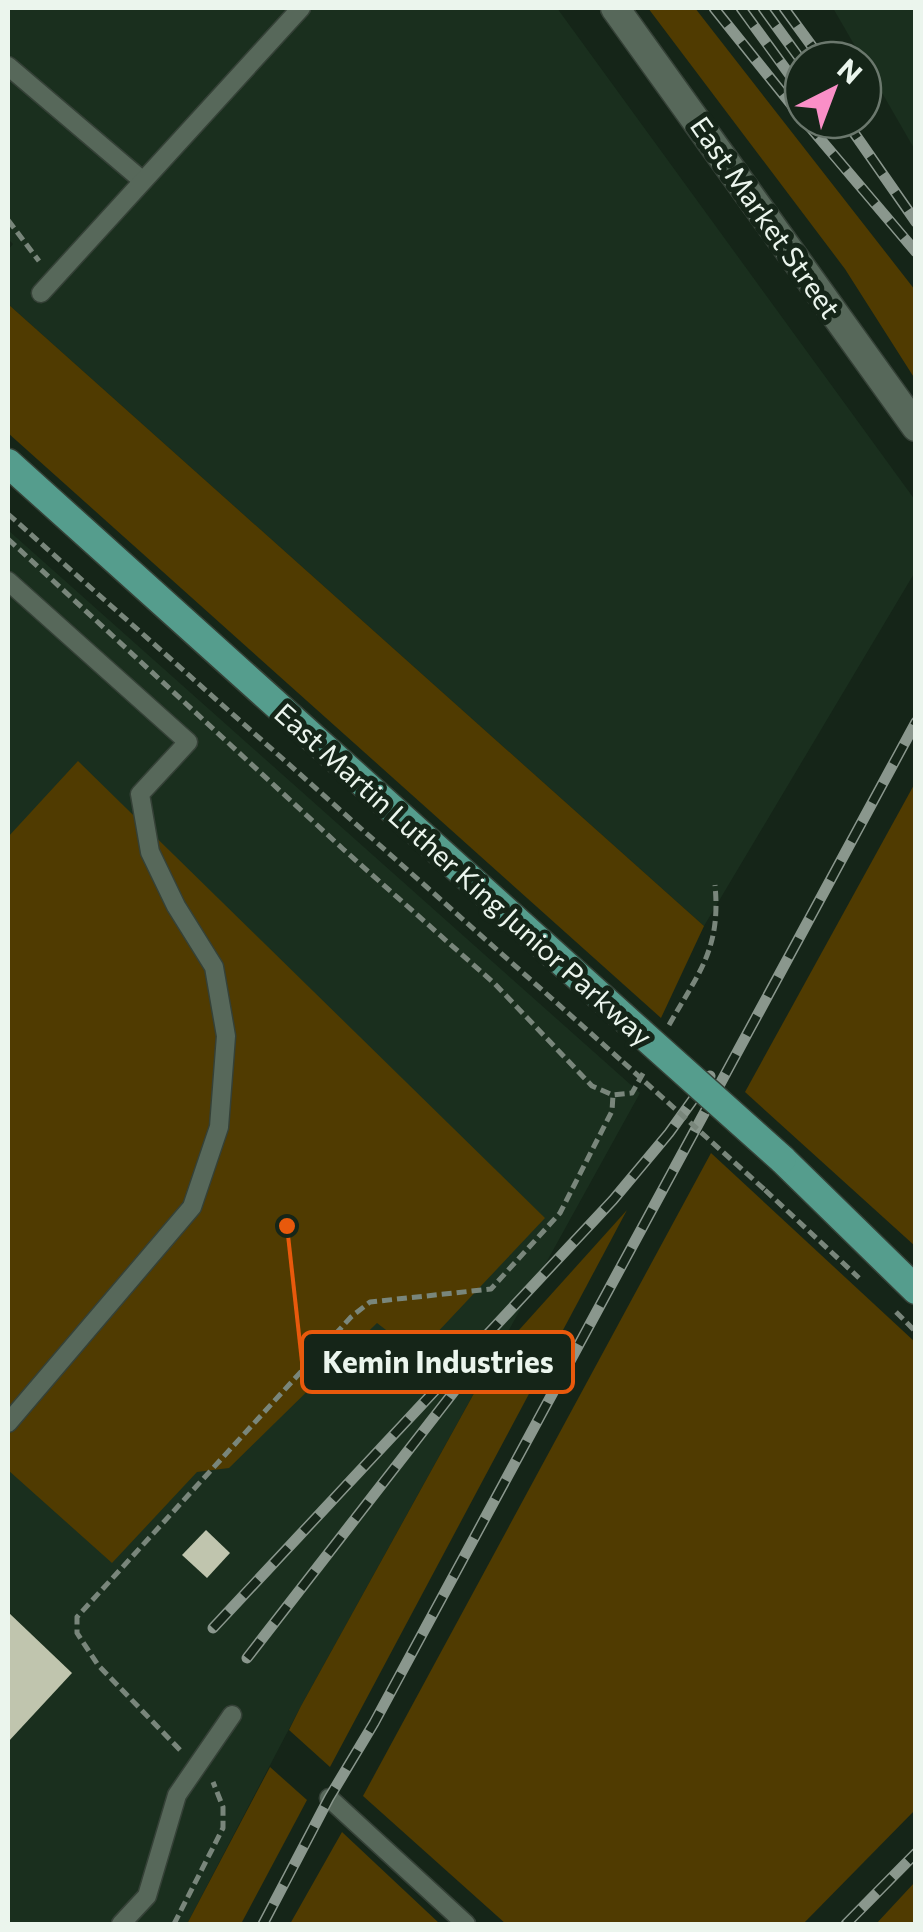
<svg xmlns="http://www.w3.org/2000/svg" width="923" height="1932" font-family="Commissioner,sans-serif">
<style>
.built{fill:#1a2f1e}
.green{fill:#503b01}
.building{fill:#c0c5ae}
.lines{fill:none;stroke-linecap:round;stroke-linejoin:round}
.service-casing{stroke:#354137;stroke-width:21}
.minor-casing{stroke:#354137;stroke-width:31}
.primary-casing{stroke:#354137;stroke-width:31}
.path{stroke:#79867b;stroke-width:5;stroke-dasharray:10 5;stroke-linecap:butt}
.service{stroke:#57685a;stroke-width:18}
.minor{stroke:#57685a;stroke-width:28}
.primary{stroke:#559d8d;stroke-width:28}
.rail-casing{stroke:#8a978d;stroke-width:11}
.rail{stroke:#152518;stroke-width:8;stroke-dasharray:22;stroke-linecap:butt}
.primary-bridge-casing{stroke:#354137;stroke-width:31;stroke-linecap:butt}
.path-bridge{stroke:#79867b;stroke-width:5;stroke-dasharray:10 5;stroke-linecap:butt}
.primary-bridge{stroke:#559d8d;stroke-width:28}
.labels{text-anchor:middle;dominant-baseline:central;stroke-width:10;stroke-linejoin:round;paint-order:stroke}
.street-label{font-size:28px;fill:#ebf5ed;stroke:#152518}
.leader{fill:none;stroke:#e8590c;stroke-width:4}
.callout-dot{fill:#e8590c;stroke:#152518;stroke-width:4}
.callout{fill:#152518;stroke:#e8590c;stroke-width:4}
.callout-label{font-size:30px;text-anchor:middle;font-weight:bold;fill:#ebf5ed}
</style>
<rect width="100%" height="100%" fill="#152518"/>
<g class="built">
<path d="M8 8H557L915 500V572L704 926 8 304V250L13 244 8 239Z"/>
<path d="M833 8H915V150Z"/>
<path d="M8 530 640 1093 301 1706 187 1924H8Z"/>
</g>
<g class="green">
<path d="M648 8H695L915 290V379L845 269Z"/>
<path d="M8 304 704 926 661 1018 8 433Z"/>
<path d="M78 761 545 1218 417 1354 377 1323 229 1468 197 1472 112 1563 8 1470V837Z"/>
<path d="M915 783V1246L745 1092Z"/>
<path d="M711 1153 915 1342V1810L803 1924H506L363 1796Z"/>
<path d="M627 1210 330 1767 289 1730 301 1706 493 1359Z"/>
<path d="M270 1767 307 1800 241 1924H187Z"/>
<path d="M342 1832 440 1924H290Z"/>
<path d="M915 1882V1924H876Z"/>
</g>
<g class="building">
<path d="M206 1530 230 1553 207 1578 182 1555Z"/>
<path d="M8 1612 72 1673 8 1742Z"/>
</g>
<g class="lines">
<defs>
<g id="service">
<path d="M8 66 143 181"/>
<path d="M41 293 301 8"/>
<path d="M8 581 188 742 140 794 150 852 176 906 214 967 226 1036 219 1127 192 1207 8 1423"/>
<path d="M329 1798 466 1924"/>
<path d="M121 1924 147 1896 177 1795 232 1715"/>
</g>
<path id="minor" d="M615 8 916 427"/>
<g id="primary">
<path d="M8 463 640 1032"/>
<path d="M782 1159 916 1290"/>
</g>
</defs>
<use href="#service" class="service-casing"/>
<use href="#minor" class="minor-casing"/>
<use href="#primary" class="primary-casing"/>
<g class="path">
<path d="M8 220 39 261"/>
<path d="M8 514 623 1062"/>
<path d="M8 539 343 849 495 984 592 1086 613 1095 632 1093 645 1070"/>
<path d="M669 1025C699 972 721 949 715 885"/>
<path d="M765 1190 859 1278"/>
<path d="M896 1312 916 1332"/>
<path d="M180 1750 98 1665 77 1633V1617L351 1317 370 1302 491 1289 560 1213 612 1111 613 1095"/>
<path d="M174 1924 223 1828V1807L213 1782"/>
</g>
<use href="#service" class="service"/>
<use href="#minor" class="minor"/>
<use href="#primary" class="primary"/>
<defs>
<g id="rail">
<path d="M714 8 803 119"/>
<path d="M741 8 803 93"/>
<path d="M763 8 803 63"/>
<path d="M784 8 822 60"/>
<path d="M804 120 916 252"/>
<path d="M845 120 916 222"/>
<path d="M213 1628 613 1200 669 1133 710 1076"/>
<path d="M247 1658 480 1358"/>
<path d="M263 1924 329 1798 374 1723 916 722"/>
<path d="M846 1924 916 1853"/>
</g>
</defs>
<use href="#rail" class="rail-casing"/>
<use href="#rail" class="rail"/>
<defs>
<path id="primary-bridge" d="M640 1032 782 1159"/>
</defs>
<use href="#primary-bridge" class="primary-bridge-casing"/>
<path class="path-bridge" d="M623 1062 765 1190"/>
<use href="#primary-bridge" class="primary-bridge"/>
</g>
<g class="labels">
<g class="street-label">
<text transform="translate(766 217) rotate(55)">East Market Street</text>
<text transform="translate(464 874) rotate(42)">East Martin Luther King Junior Parkway</text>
</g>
</g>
<path class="leader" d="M287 1226L302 1362"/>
<circle class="callout-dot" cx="287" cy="1226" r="10"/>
<rect class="callout" x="302" y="1332" width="271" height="60" rx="10"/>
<g class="callout-label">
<text x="438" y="1373">Kemin Industries</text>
</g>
<rect width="923" height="1932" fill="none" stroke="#ebf5ed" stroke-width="20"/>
<g transform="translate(833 90) rotate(42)"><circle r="48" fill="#152518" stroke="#6b786d" stroke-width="2.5"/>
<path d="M0-8L18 38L0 25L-18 38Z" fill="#fa8fc7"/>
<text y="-15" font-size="28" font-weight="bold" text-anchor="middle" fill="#ebf5ed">N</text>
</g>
</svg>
